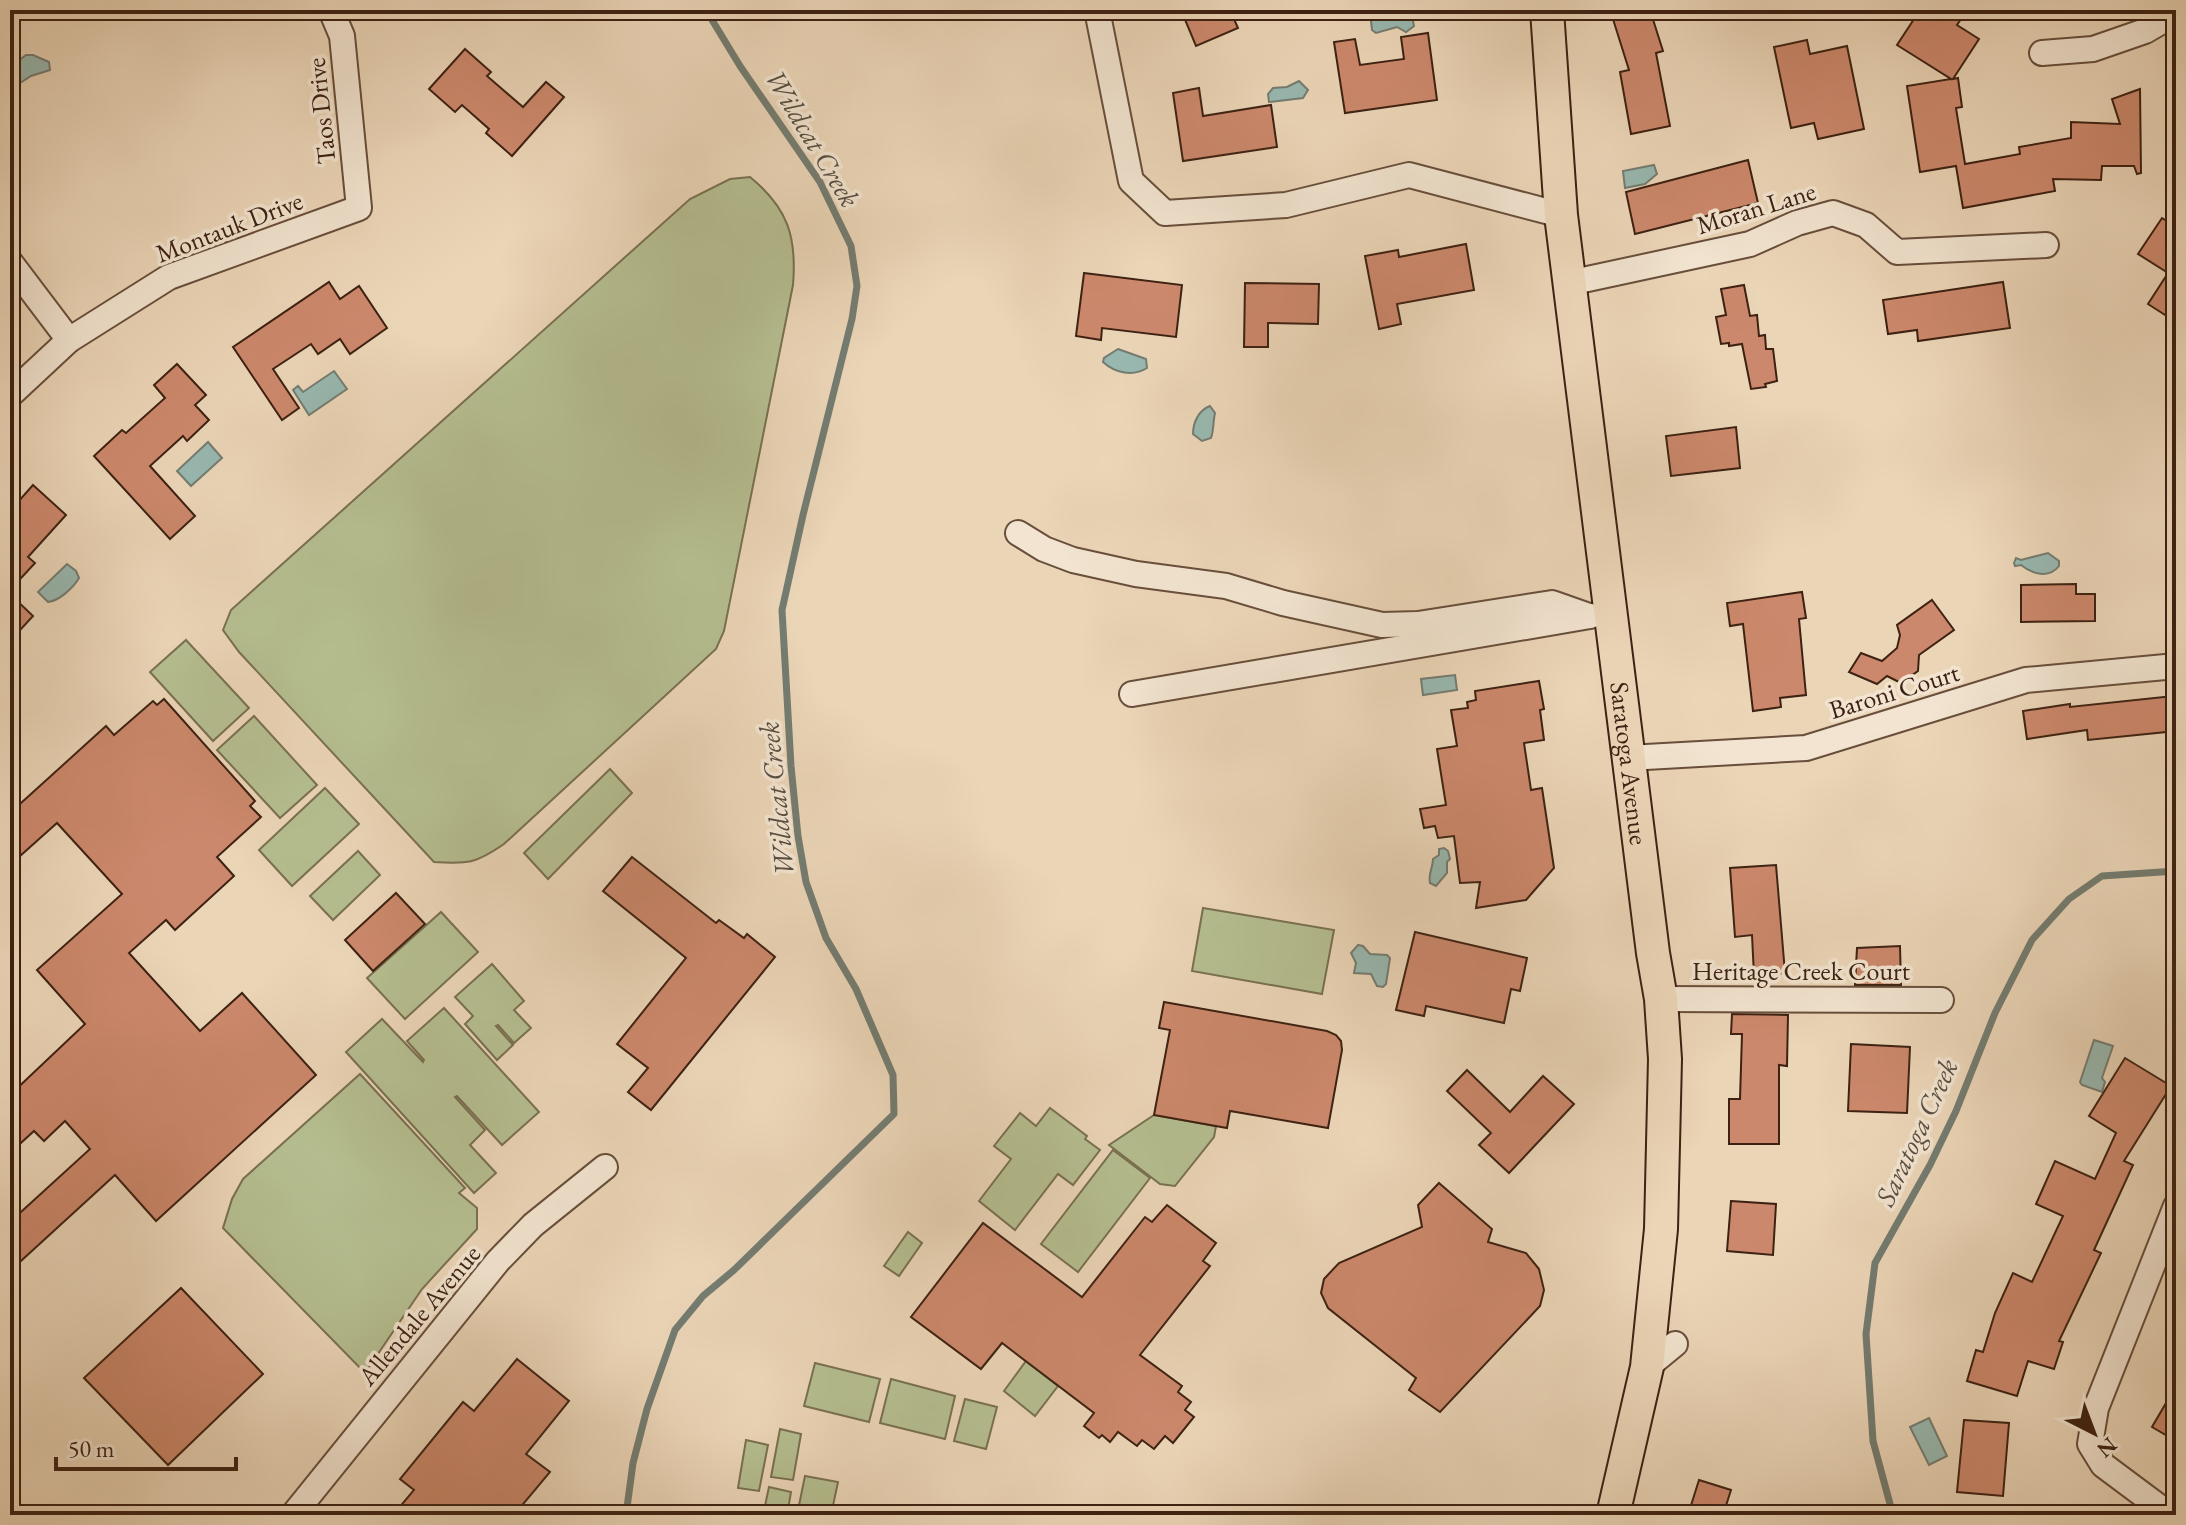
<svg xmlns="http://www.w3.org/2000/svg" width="2186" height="1525" font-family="'EB Garamond',serif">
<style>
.green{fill:#b5be90;stroke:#797051;stroke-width:2}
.water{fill:#98b8b0;stroke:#747c71;stroke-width:2}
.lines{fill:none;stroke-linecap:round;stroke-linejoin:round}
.stream{stroke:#747c71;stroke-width:7}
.building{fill:#cc886c;stroke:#3d2112;stroke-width:2}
.minor-casing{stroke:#684e3b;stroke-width:28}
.major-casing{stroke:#3d2112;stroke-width:36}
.minor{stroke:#f2e4d0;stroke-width:24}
.major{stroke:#ebd5b7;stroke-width:32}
.labels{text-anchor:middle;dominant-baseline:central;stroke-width:7;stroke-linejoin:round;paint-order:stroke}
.street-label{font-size:26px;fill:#3d2112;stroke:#f2e4d0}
.water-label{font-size:28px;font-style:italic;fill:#584e41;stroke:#f2e4d0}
</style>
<rect width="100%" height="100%" fill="#ebd5b7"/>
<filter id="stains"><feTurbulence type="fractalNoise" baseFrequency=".0025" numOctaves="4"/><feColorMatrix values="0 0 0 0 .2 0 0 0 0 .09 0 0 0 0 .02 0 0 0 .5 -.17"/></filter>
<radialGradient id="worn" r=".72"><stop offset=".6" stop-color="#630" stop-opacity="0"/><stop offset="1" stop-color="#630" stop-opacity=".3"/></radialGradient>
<g class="green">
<path d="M750 177C788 208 797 237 793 285L724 631 716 649 504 844C475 864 468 864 434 862L239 652 223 630 231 610 690 199 730 179Z"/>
<path d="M186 640 249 708 213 741 150 672Z"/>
<path d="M254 716 317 785 280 818 217 750Z"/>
<path d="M610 769 632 793 548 879 524 853Z"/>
<path d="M325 788 359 824 292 886 259 850Z"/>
<path d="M358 851 380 875 333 920 310 896Z"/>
<path d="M1203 908 1334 930 1322 994 1192 971Z"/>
<path d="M441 912 478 952 405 1019 367 978Z"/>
<path d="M492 964 524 1001 514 1010 531 1028 514 1043 498 1025 496 1026 513 1045 497 1060 465 1024 473 1016 455 997Z"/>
<path d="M444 1008 539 1112 502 1145 457 1096 455 1097 485 1130 470 1145 496 1173 474 1193 346 1052 382 1019 423 1062 424 1060 407 1041Z"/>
<path d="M360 1074 465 1188 459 1193 477 1208V1229L422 1289 365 1373 223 1228 232 1199 243 1179Z"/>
<path d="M1050 1108 1087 1136 1085 1139 1100 1150 1073 1185 1058 1174 1015 1230 979 1201 1011 1159 994 1146 1020 1113 1036 1126Z"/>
<path d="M1154 1115 1216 1126 1214 1137 1175 1186 1160 1184 1109 1145Z"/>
<path d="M1113 1150 1150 1178 1078 1272 1041 1244Z"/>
<path d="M908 1232 922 1243 899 1276 884 1266Z"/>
<path d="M1026 1361 1058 1386 1035 1416 1004 1391Z"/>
<path d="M815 1363 880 1379 869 1422 804 1406Z"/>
<path d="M891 1379 955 1396 945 1439 880 1423Z"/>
<path d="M965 1399 997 1407 986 1449 954 1441Z"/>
<path d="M780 1429 801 1434 793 1480 771 1477Z"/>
<path d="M746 1440 768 1445 759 1491 738 1488Z"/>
<path d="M805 1476 838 1482 831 1515H797Z"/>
<path d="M769 1487 791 1492 787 1515H763Z"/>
</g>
<g class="water">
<path d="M1388 10 1411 11 1414 26 1406 32 1397 27 1376 33 1372 30 1371 21Z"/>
<path d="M26 55H33L49 62 50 70 31 76 20 83 11 81 10 67Z"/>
<path d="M1299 81 1308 90 1303 98 1269 102 1268 94 1273 88 1287 87Z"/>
<path d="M1654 165 1657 174 1645 184 1625 188 1623 171Z"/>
<path d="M1118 349 1146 359 1147 368C1133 377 1115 373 1103 362L1104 358Z"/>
<path d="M334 371 347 389 309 415 293 390 298 386 303 392Z"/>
<path d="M1210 406 1215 413C1213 421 1214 430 1211 438L1202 441 1193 434C1193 422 1199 410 1210 406Z"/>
<path d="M208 442 222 458 191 486 177 471Z"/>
<path d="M2048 553 2059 561V566C2049 579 2032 574 2021 565L2015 566 2014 563 2016 558 2021 560Z"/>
<path d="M67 564 76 571 79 578C73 588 59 601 48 602L38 592Z"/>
<path d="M1455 675 1457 690 1423 695 1421 679Z"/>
<path d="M1444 848 1448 851 1450 859 1447 862V873L1436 886 1430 883C1428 873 1433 868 1433 859L1439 855V849Z"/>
<path d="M1358 945 1363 946 1370 954 1387 955 1390 958 1386 984 1383 987 1377 986 1371 974 1354 973 1356 963 1351 953Z"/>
<path d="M2094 1040 2113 1046 2102 1078 2105 1082 2102 1092 2082 1085 2080 1082Z"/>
<path d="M1929 1418 1947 1456 1929 1465 1910 1427Z"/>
</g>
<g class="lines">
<g class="stream">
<path d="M626 1515 633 1463 647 1409 675 1330 703 1296 734 1270 894 1114 893 1075 856 989 826 938 806 882 798 836 791 766 782 610 803 515 852 319 857 286 851 246 820 182 740 66 706 10"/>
<path d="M1893 1515 1873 1441 1866 1334 1875 1263 1930 1165 1956 1111 1995 1013 2032 940 2069 899 2102 876 2176 871"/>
</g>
</g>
<g class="building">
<path d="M1181 10H1230L1238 28 1196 46Z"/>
<path d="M1630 10H1650L1663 51 1656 53 1670 126 1631 134 1620 72 1629 70 1612 16Z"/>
<path d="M1920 10H1967L1957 25 1979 39 1953 79 1958 78 1962 107 1956 108 1965 164 2020 154 2019 147 2071 138V122L2120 124 2112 99 2140 89 2141 173 2137 174 2134 166H2102L2101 180 2053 179 2055 191 1963 208 1956 166 1920 172 1907 86 1951 79 1897 45Z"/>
<path d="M1428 33 1437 100 1345 113 1334 42 1355 39 1360 65 1404 59 1401 37Z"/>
<path d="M1807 40 1810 54 1847 46 1864 129 1818 139 1814 123 1791 128 1774 47Z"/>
<path d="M465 49 491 72 487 76 523 107 546 82 564 97 512 156 486 133 489 129 462 105 455 112 429 89Z"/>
<path d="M1199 88 1203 116 1271 105 1277 147 1183 161 1173 93Z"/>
<path d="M1748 160 1758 203 1635 234 1626 192Z"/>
<path d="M2162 218 2176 227V322L2148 304 2168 273 2138 254Z"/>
<path d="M1466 244 1474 290 1397 304 1401 324 1379 329 1365 256 1398 250 1399 257Z"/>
<path d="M1084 273 1182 285 1176 337 1102 328 1101 340 1076 336Z"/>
<path d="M329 282 340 299 359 286 387 328 350 354 340 339 318 354 311 344 273 369 299 408 282 420 233 347Z"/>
<path d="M2003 282 2010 328 1918 341 1917 330 1888 334 1883 300Z"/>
<path d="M1245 283 1319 284 1318 324 1268 323V347H1244Z"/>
<path d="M1744 285 1750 316 1757 315 1759 336 1765 335 1766 349H1773L1777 381 1765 384 1766 387 1751 389 1742 344 1729 346V343L1721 344 1716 317 1726 315 1721 289Z"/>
<path d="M177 364 206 395 195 405 209 420 187 441 183 436 150 466 195 516 170 539 94 456 122 430 126 433 165 398 154 385Z"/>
<path d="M1736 427 1740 468 1671 476 1666 436Z"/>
<path d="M33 485 66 515 28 557 35 563 10 590V511Z"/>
<path d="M2076 584V594H2095V621L2021 622V585Z"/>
<path d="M1802 592 1806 618 1799 619 1806 695 1780 698 1781 707 1753 711 1743 624 1730 626 1727 603Z"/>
<path d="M10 594 33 616 10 641Z"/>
<path d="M1932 600 1954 630 1919 655 1918 671 1901 683 1887 676 1877 684 1849 672 1861 653 1882 661 1897 648 1900 635 1897 625Z"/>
<path d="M1539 681 1544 709 1540 710 1544 740 1524 743 1531 790 1542 788 1554 868 1526 900 1476 908 1480 882 1460 883 1454 836 1438 838 1435 826 1424 828 1420 809 1446 805 1437 749 1457 746 1451 710 1468 708 1467 702 1476 700 1475 691Z"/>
<path d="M2164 697H2176V731L2088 740 2087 730 2027 739 2023 711 2070 704V707Z"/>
<path d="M164 699 255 801 250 806 261 817 217 857 234 876 175 930 166 920 129 953 200 1031 242 993 316 1075 156 1221 115 1175 10 1271V1222L90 1149 65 1121 44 1141 34 1131 10 1153V1095L85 1024 37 970 122 894 57 823 10 865V813L106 726 114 735 153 701 157 705Z"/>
<path d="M632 857 716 923 719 920 744 938 747 934 775 957 651 1110 628 1092 648 1068 617 1044 686 958 603 891Z"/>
<path d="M1776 865 1785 973 1754 976 1752 935 1735 937 1730 868Z"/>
<path d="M396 893 425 924 373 971 345 940Z"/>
<path d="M1415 932 1527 958 1520 991 1511 989 1504 1023 1426 1006 1424 1016 1396 1010Z"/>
<path d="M1900 946 1901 985H1855L1857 948Z"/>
<path d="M1164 1002 1327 1031 1336 1035 1341 1041 1342 1050 1328 1128 1230 1111 1227 1128 1154 1115 1170 1030 1159 1028Z"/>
<path d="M1732 1014 1788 1015 1787 1066 1779 1065V1144H1729V1099H1740L1742 1034H1731Z"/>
<path d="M1851 1044 1910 1047 1907 1113 1848 1111Z"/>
<path d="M2125 1058 2171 1086 2124 1161 2133 1165 2094 1250 2101 1253 2059 1341 2063 1342 2054 1369 2028 1361 2017 1396 1967 1381 1976 1350 1983 1352 1995 1313 2013 1273 2032 1282 2063 1216 2036 1204 2055 1161 2095 1179 2116 1133 2089 1116Z"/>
<path d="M1467 1070 1510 1112 1543 1076 1574 1104 1509 1173 1479 1145 1491 1133 1447 1091Z"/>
<path d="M1439 1183 1492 1229 1488 1242 1526 1253 1539 1269 1544 1290 1540 1306 1440 1412 1409 1390 1416 1378 1328 1308 1321 1293 1324 1279 1339 1263 1422 1227 1418 1205Z"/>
<path d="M1731 1201 1776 1204 1773 1255 1727 1251Z"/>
<path d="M1167 1205 1216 1243 1203 1261 1210 1266 1140 1355 1182 1386 1178 1392 1191 1402 1185 1410 1194 1417 1173 1443 1165 1436 1154 1449 1142 1440 1137 1446 1118 1432 1110 1442 1102 1435 1099 1438 1084 1426 1094 1413 1002 1343 981 1369 911 1317 983 1223 1082 1297 1145 1217 1152 1222Z"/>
<path d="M181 1288 263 1374 168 1465 84 1378Z"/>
<path d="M517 1359 569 1401 526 1454 550 1472 514 1515H393L414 1490 400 1479 463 1402 474 1411Z"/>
<path d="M2176 1386V1441L2152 1427Z"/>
<path d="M1964 1420 2009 1423 2003 1496 1957 1492Z"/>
<path d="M1699 1480 1731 1490 1723 1515H1688Z"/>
</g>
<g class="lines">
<defs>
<g id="minor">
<path d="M1097 10 1131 181 1165 213 1286 205 1409 175 1561 215"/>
<path d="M2042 53 2093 49 2145 31 2176 13"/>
<path d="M10 262 69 340"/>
<path d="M1569 283 1750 244 1797 223 1833 213 1866 225 1897 252 2046 245"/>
<path d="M10 395 69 340 169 277 359 208 342 36 331 10"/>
<path d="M1018 533 1044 549 1073 560 1136 574 1226 586 1283 603 1382 625 1418 624 1552 603 1589 616"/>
<path d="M1132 694 1590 616"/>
<path d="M1628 758 1806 748 2026 680 2176 666"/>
<path d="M1661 999 1941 1000"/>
<path d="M1647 1367 1675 1344"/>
<path d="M293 1515 498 1261 533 1225 605 1167"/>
<path d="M2170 1515 2103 1465 2090 1444 2096 1408 2176 1206"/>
</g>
<g id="major">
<path id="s1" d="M1547 10 1561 215 1653 953 1661 999 1665 1059 1661 1229 1647 1367 1613 1515"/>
</g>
</defs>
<use href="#minor" class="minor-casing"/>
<use href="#major" class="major-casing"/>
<use href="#minor" class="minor"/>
<use href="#major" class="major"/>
</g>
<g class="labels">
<g class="street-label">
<text transform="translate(321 111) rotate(-96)">Taos Drive</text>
<text transform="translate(1756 208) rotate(-17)">Moran Lane</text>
<text transform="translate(229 227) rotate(-21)">Montauk Drive</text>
<text transform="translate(1894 691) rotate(-17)">Baroni Court</text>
<text stroke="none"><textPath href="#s1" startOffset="758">Saratoga Avenue</textPath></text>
<text x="1801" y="971">Heritage Creek Court</text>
<text transform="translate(419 1315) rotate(-50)">Allendale Avenue</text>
</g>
<g class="water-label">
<text transform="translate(813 138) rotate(59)">Wildcat Creek</text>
<text transform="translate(776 799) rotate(-96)">Wildcat Creek</text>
<text transform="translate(1916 1132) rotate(-65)">Saratoga Creek</text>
</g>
</g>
<rect width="2186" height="1525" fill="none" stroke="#ebd5b7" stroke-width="40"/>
<rect x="12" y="12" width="2162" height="1501" fill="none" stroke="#3d2112" stroke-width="4"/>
<rect x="20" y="20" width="2146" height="1485" fill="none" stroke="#3d2112" stroke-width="2"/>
<g transform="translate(2094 1433) rotate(138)" stroke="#f2e4d0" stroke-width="6" paint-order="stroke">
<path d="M0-6L14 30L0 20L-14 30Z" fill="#3d2112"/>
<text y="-12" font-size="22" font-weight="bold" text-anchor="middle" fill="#3d2112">N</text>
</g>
<path d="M56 1457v12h180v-12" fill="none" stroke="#3d2112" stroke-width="4"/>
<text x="68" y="1457" font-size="24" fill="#3d2112" stroke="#f2e4d0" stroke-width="6" paint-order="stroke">50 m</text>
<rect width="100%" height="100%" filter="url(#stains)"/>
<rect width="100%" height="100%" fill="url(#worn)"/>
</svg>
